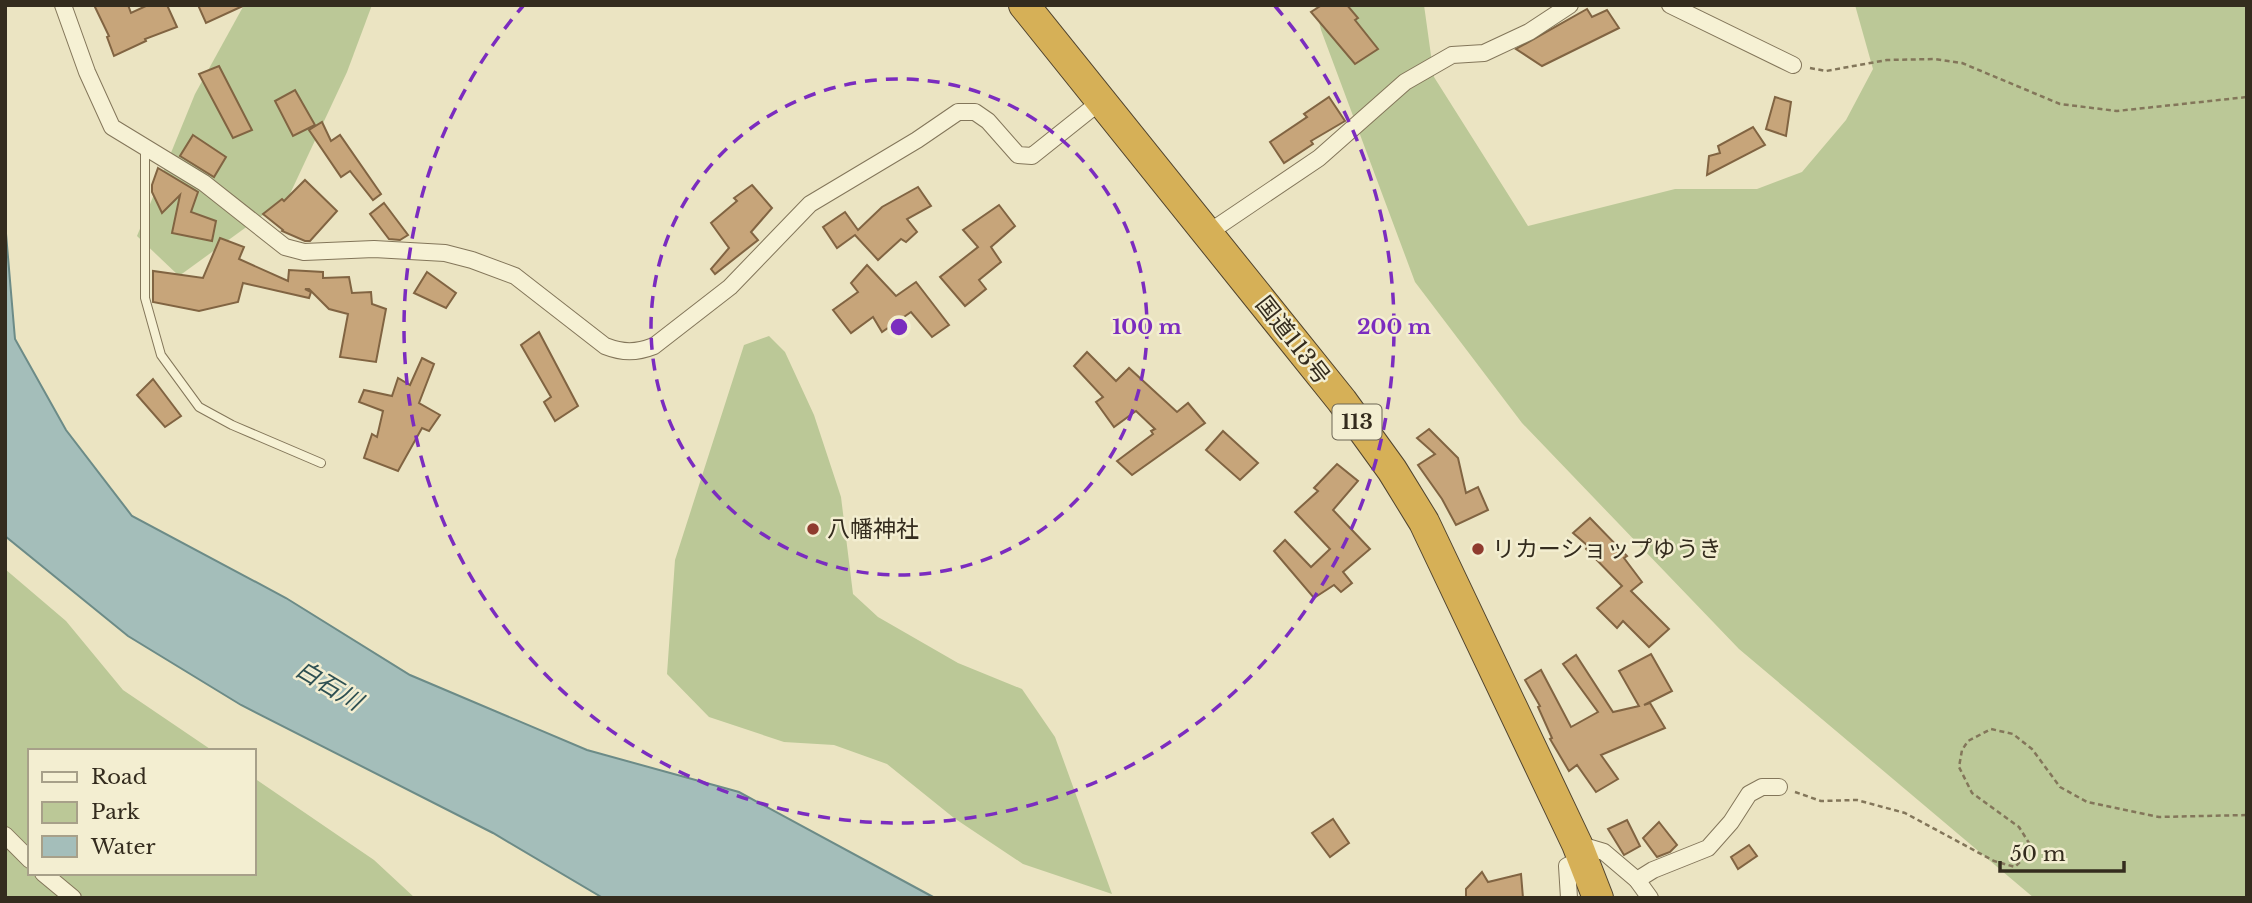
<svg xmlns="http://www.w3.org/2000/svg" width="2252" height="903" font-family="'Libre Baskerville','Noto Sans JP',serif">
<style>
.green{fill:#bbc897}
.water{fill:#a4beba;stroke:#6c8b87;stroke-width:2}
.building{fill:#c7a57a;stroke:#816442;stroke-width:2}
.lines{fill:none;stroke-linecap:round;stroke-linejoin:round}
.lane-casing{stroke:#83765a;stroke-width:10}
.street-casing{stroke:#83765a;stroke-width:18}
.highway-casing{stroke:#51442e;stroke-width:32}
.path{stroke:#83765a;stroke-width:2.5;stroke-dasharray:5 3.5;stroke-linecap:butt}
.lane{stroke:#f6f1d4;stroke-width:8}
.street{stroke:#f6f1d4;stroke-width:16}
.highway{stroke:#d6b057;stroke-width:30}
.ring{fill:none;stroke:#7b2cbf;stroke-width:3.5;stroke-dasharray:12 9}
.poi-dot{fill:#8f3b2e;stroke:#f3eed1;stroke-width:2.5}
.labels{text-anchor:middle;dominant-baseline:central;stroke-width:5;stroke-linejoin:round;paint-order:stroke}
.shield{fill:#f3eed1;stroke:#6d6654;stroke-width:2}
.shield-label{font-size:21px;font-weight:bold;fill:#342c1e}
.street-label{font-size:23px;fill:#342c1e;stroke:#f3eed1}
.poi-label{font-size:23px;fill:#342c1e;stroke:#f3eed1;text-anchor:start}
.water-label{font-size:24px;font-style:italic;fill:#2e5053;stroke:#f3eed1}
.centre{fill:#7b2cbf;stroke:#f3eed1;stroke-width:3.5}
.ring-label{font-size:21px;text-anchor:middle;font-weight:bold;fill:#7b2cbf;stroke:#f3eed1;stroke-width:5;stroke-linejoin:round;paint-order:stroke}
</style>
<rect width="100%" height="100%" fill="#ebe4c2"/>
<g class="green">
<path d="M244 5H372L347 72 289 196 179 276 137 236 195 94Z"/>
<path d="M1315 5H1424L1434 77 1528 226 1675 189H1757L1802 172 1846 120 1873 69 1855 5H2247V898H2034L1739 649 1522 423 1415 282 1321 30Z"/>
<path d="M769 336 785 352 814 415 841 497 853 594 878 617 958 663 1022 689 1055 737 1112 894 1023 864 954 818 887 764 834 745 784 742 709 717 667 674 675 560 744 345Z"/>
<path d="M5 569 66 621 123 690 213 751H30V873H254V778L374 860 415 898H5Z"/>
</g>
<path class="water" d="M5 222 15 339 66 430 132 516 286 598 410 675 587 750 739 792 935 898H603L493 833 241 705 128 636 5 536Z"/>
<g class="building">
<path d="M94 5H128L131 13 148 5H167L177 27 145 39 146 41 114 56 107 37 109 36Z"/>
<path d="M198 5H245L206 23Z"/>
<path d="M1322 5H1347L1358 18 1355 20 1378 49 1355 64 1311 12Z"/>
<path d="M1587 9 1592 17 1607 10 1619 28 1542 66 1516 49Z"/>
<path d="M219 66 252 130 233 138 199 74Z"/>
<path d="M295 90 315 125 293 136 275 101Z"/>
<path d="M1329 97 1345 121 1311 141 1313 144 1284 163 1270 142 1307 117 1304 114Z"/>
<path d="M1775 97 1791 102 1786 136 1766 129Z"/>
<path d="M322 122 331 141 340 135 381 194 373 200 350 171 341 177 309 130Z"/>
<path d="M1753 127 1765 145 1707 175 1709 156 1720 153 1718 146Z"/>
<path d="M193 135 226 157 214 177 180 156Z"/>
<path d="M158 168 198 192 191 212 216 221 212 241 172 233 180 195 162 213 152 192V185Z"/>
<path d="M305 180 337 211 310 241H305L282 231 283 230 263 214 282 199 284 201Z"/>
<path d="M752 185 772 208 751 232 758 240 715 274 711 269 729 248 711 223 737 201 734 198Z"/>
<path d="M918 187 931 206 907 219 917 232 906 242 901 239 878 260 855 235 837 248 823 227 845 212 858 230 882 207Z"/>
<path d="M384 203 408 235 400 240 389 239 370 214Z"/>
<path d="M999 205 1015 226 991 247 1001 262 979 280 986 289 965 306 940 277 978 247 963 230Z"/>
<path d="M220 238 244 247 239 259 288 281 289 270 323 272V278L349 277 352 293 371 292 372 304 386 309 376 362 340 357 348 314 329 309 309 289H305L311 292 309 298 243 283 238 302 199 311 153 302V271L203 278Z"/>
<path d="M867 265 896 296 916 282 949 325 932 337 911 312 882 332 873 317 851 333 833 310 858 292 851 283Z"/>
<path d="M427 272 456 293 446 308 414 293Z"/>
<path d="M539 332 578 406 555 421 544 402 551 397 521 345Z"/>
<path d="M1087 352 1116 381 1129 368 1177 412 1188 403 1205 423 1132 475 1117 461 1153 434 1151 431 1155 429 1136 411 1114 427 1096 402 1103 397 1074 366Z"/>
<path d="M422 358 434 364 419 403 440 415 429 431 422 428 398 471 364 458 372 434 377 437 383 411 359 402 364 390 392 396 398 378 410 385Z"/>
<path d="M153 379 181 416 165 427 137 395Z"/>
<path d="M1429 429 1458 458 1466 493 1478 487 1488 510 1456 525 1442 499 1418 465 1435 454 1417 438Z"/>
<path d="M1223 431 1258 463 1240 480 1206 450Z"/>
<path d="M1337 464 1358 481 1333 510 1370 549 1343 572 1352 583 1341 592 1334 585 1314 598 1274 551 1285 540 1311 567 1330 549 1295 512 1318 491 1314 488Z"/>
<path d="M1590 518 1627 556 1624 558 1642 582 1631 591 1669 629 1649 647 1623 621 1617 628 1597 608 1622 586 1586 549 1588 546 1573 533Z"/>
<path d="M1651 654 1672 691 1644 705 1650 703 1665 728 1601 755 1618 779 1596 792 1577 765 1569 771 1550 739 1552 738 1538 707 1540 706 1525 680 1541 670 1571 727 1598 712 1563 664 1576 655 1613 712 1639 706 1619 671Z"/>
<path d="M1333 819 1349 843 1330 857 1312 833Z"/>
<path d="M1627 820 1640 846 1624 855 1608 829Z"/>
<path d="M1659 822 1677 845 1670 852 1657 857 1643 838Z"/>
<path d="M1749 845 1757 856 1738 869 1731 857Z"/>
<path d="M1482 872 1488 882 1521 874 1523 898H1466V889Z"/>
</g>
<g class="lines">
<defs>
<path id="lane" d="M145 147V298L161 355 199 407 232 425 321 463"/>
<g id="street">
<path d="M63 5 87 72 112 127 204 183 285 247 304 252 374 249 445 253 472 260 515 276 605 346C623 353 636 353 654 346L730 287 810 204 917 140 958 112H975L988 121 1018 155 1032 156 1101 101"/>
<path d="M1670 5 1793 65"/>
<path d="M1208 233 1319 158 1405 82 1452 55 1484 53 1529 32 1570 5"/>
<path d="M5 835 30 860"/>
<path d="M1577 844 1604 852 1637 880 1650 898"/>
<path d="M43 873 73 898"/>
<path d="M1637 880 1653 870 1708 848 1731 822 1749 794 1762 787H1779"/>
<path d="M1569 898 1567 866 1581 859"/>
</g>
<path id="highway" d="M1024 5 1342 401 1392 470 1424 522 1577 844 1598 898"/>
</defs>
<use href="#lane" class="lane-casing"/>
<use href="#street" class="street-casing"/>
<use href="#highway" class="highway-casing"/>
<g class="path">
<path d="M1810 68 1826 71 1887 60 1935 59 1962 63 2060 104 2117 111 2247 97"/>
<path d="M1795 792 1821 801 1857 800 1905 813 1994 861 2015 867 2025 857 2029 843 2019 827 1972 793 1959 767 1962 750 1968 741 1991 729 2013 734 2032 749 2060 787 2087 802 2159 817 2247 815"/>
</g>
<use href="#lane" class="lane"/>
<use href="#street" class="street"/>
<use href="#highway" class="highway"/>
</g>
<g class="ring">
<circle cx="899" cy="327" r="248"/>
<path d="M1275 6A495 495 0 1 1 523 6"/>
</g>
<g class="poi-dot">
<circle cx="813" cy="529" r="7"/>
<circle cx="1478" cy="549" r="7"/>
</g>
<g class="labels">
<rect class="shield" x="1332.5" y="404.5" width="49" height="35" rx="5"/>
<g class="shield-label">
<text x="1357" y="422">113</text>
</g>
<g class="street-label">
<text transform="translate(1293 340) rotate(52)">国道113号</text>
</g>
<g class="poi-label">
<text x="827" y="529">八幡神社</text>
<text x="1492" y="549">リカーショップゆうき</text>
</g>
<g class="water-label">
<text transform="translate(329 685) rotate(31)">白石川</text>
</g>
</g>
<circle cx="899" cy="327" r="10" class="centre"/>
<g class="ring-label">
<text x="1147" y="334">100 m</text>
<text x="1394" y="334">200 m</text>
</g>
<rect width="2252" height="903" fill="none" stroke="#342c1e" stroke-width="14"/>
<rect x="28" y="749" width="228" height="126" fill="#f3eed1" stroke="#a7a089" stroke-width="2"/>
<rect x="42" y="772" width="35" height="10" fill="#f6f1d4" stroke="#a7a089" stroke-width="2"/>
<text x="91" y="784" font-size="21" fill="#342c1e">Road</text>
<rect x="42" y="802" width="35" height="21" fill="#bbc897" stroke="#a7a089" stroke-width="2"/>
<text x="91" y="819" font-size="21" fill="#342c1e">Park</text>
<rect x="42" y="836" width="35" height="21" fill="#a4beba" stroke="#a7a089" stroke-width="2"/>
<text x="91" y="854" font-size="21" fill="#342c1e">Water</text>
<path d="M2000 861v10h124v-10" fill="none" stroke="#342c1e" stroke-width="3.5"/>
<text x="2010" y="861" font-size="21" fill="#342c1e" stroke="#f3eed1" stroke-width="5" paint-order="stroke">50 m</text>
</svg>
